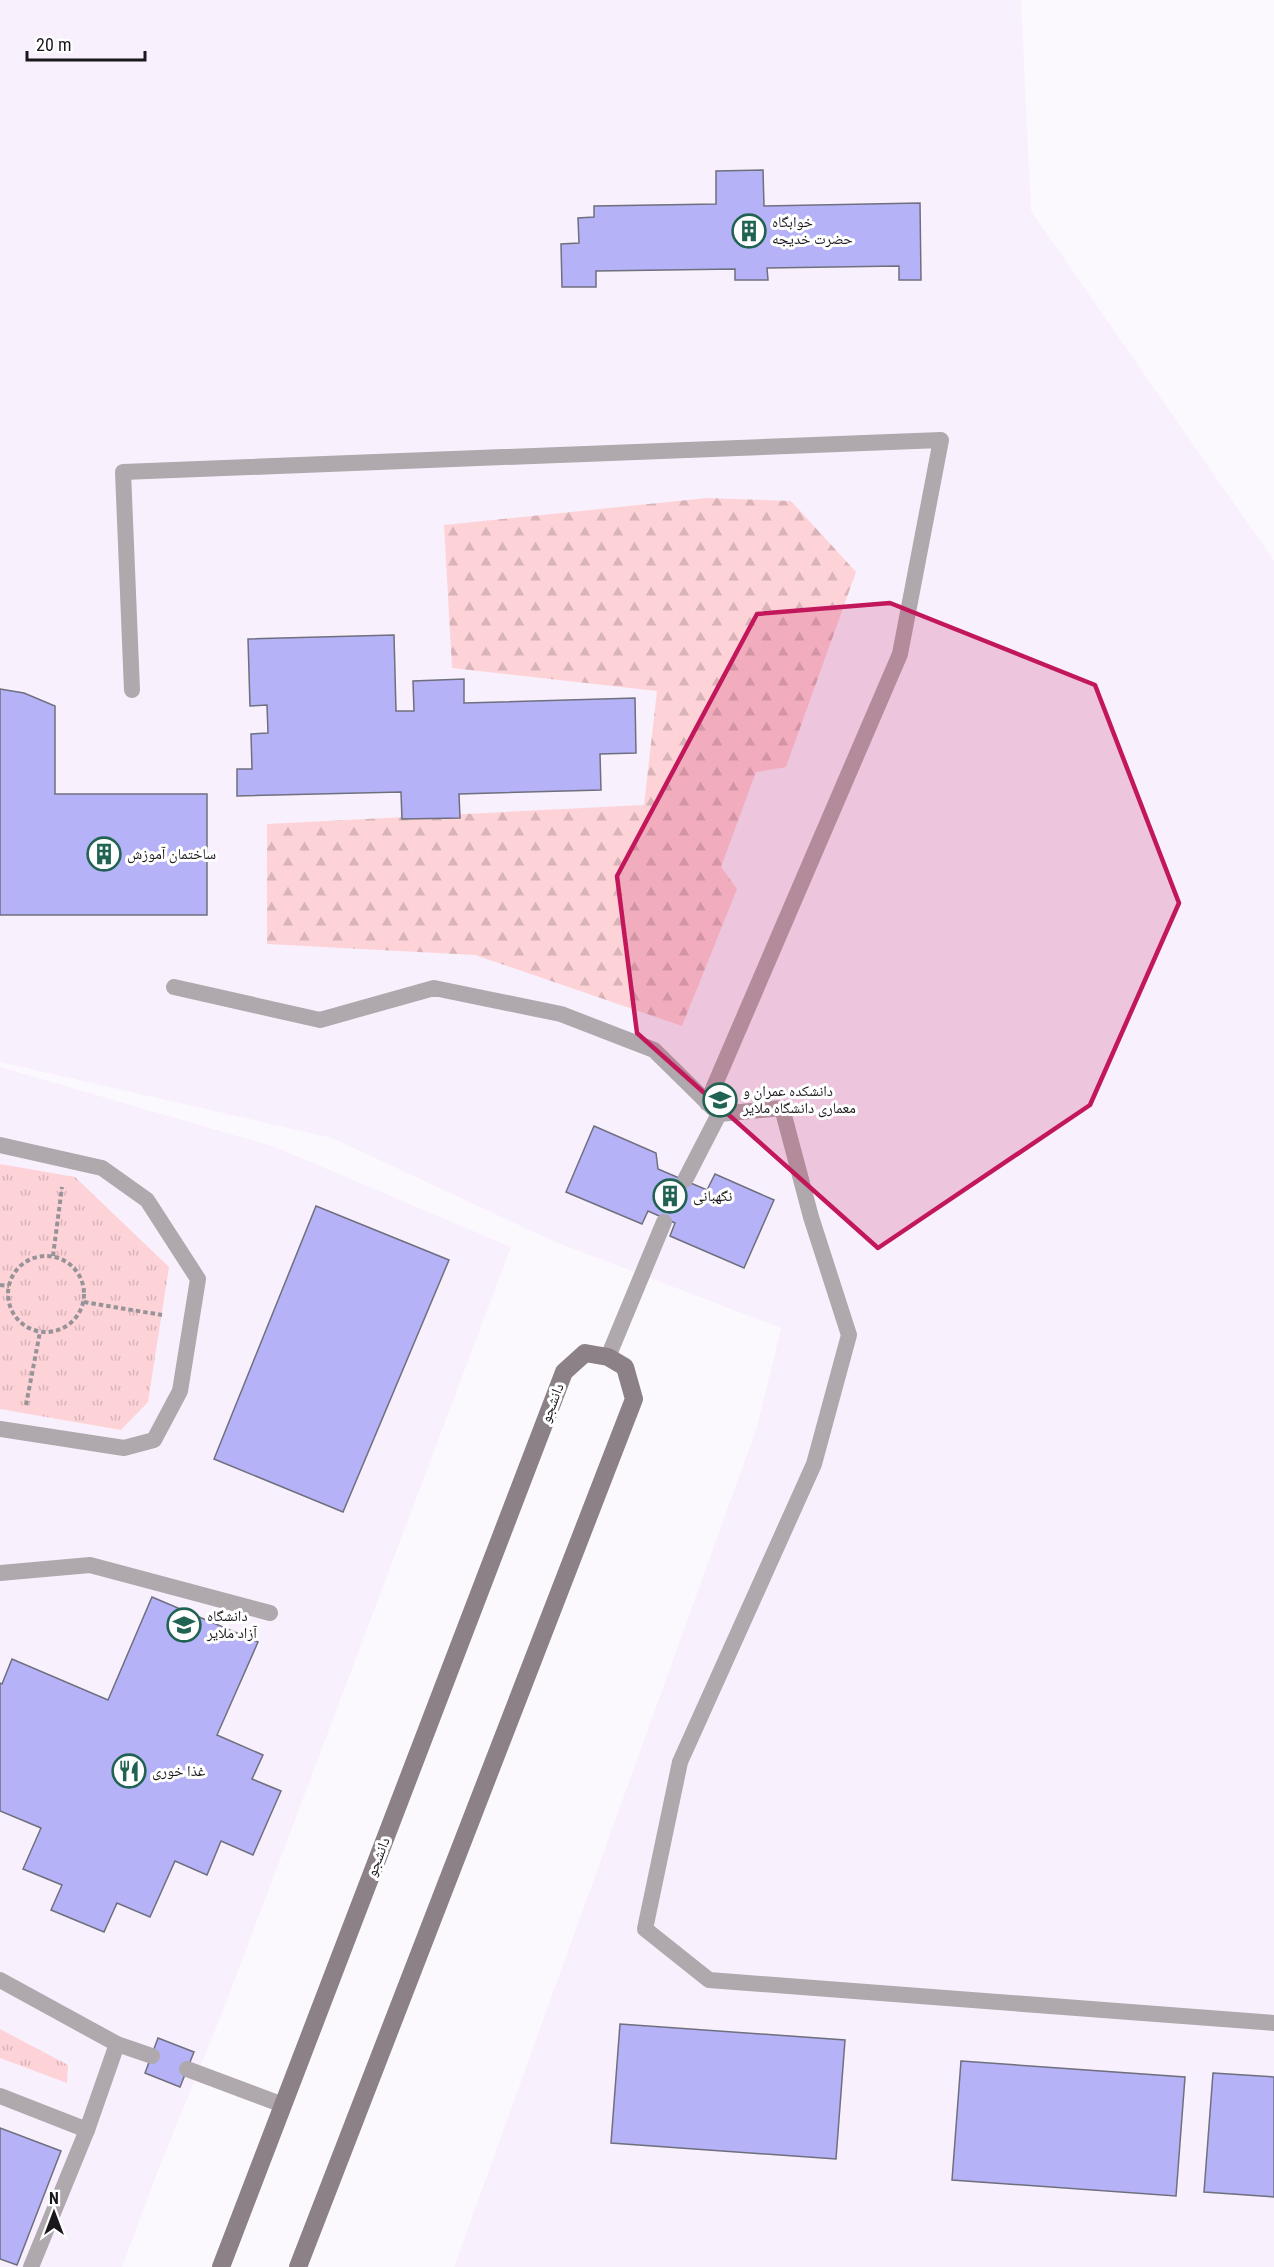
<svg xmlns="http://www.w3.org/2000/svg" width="1274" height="2267" font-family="'Roboto Condensed','Noto Naskh Arabic',sans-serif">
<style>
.built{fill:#f8f0fd}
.grass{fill:url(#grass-tufts)}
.forest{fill:url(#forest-firs)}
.building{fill:#b5b2f8;stroke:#6f6f7d;stroke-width:1.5}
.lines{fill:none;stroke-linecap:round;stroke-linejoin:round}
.path{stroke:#979499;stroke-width:4;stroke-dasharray:4.5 3;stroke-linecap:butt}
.service{stroke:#afa8ac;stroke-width:16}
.secondary{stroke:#8b8186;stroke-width:18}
.marked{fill:#c2185b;fill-opacity:0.2;stroke:#c2185b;stroke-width:4.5;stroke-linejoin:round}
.labels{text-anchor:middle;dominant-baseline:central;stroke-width:6;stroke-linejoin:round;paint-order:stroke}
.poi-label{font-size:15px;fill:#1b181d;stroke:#fff;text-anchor:start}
.street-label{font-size:15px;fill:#1b181d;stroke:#fff}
</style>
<defs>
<pattern id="grass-tufts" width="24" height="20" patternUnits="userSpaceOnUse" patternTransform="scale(1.5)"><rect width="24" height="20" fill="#fdd3d7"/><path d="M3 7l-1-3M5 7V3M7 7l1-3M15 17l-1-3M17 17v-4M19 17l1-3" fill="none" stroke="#d8b4b8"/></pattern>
<pattern id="forest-firs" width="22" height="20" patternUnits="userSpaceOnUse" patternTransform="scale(1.5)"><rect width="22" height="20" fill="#fdd3d7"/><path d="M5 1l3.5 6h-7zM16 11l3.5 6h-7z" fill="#d8b4b8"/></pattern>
</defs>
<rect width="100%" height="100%" fill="#fcf9fe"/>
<g class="built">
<path d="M0 0H1021L1031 211 1274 561V2267H454L757 1427 781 1328 553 1241 332 1138 0 1062Z"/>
<path d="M0 1067 275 1147 511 1247 226 2003 156 2176 122 2267H0Z"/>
</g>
<g class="grass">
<path d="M0 1164 75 1177 169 1267 148 1402 121 1430 0 1409Z"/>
<path d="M0 2029 68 2065 67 2083 0 2058Z"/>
</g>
<path class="forest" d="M707 498 791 501 856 572 786 767 756 772 721 867 737 889 682 1026 475 955 267 944V824L644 805 657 691 452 668 444 525Z"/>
<g class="building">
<path d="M763 170 764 206 920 203 921 280H899V266L767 268 768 280H735V269L596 271V287H562L561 244 579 243 578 218 594 217V206L716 204V171Z"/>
<path d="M394 635 396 711H414L413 681 464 679V703L635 698 636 753 600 754 601 790 459 794 460 818 402 819 401 792 237 796V769H252L251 734 268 733 267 705 250 706 248 639Z"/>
<path d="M0 689 24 693 55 706V794H207V915H0Z"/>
<path d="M594 1126 656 1153 658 1169 707 1190 715 1174 774 1200 744 1268 670 1236 675 1223 648 1211 642 1224 566 1192Z"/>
<path d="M316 1206 449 1260 343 1512 214 1459Z"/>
<path d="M152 1597 258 1642 217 1735 263 1755 252 1779 281 1791 253 1855 221 1841 207 1875 175 1861 150 1917 117 1903 104 1932 51 1910 62 1885 23 1869 41 1828 0 1811V1683L2 1684 12 1659 108 1700Z"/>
<path d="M620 2024 845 2040 836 2159 611 2143Z"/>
<path d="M158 2038 194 2052 180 2087 145 2073Z"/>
<path d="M961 2061 1185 2077 1176 2196 952 2180Z"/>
<path d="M1213 2073 1274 2077V2197L1204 2192Z"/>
<path d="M0 2128 61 2151 17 2265 0 2259Z"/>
</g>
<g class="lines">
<g class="path">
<path d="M53 1256 62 1187"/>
<circle cx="46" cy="1294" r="38"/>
<path d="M0 1285 9 1286"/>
<path d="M84 1302 162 1315"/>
<path d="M26 1405 40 1332"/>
</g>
<g class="service">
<path d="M132 690 123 472 941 440 900 654 707 1103"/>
<path d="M174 987 320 1020 434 988 561 1014 654 1050 719 1114 782 1108 811 1217 849 1335 814 1464 680 1762 645 1929 709 1980 1274 2023"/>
<path d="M0 1145 102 1168 147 1200 198 1279 180 1391 154 1440 124 1448 0 1429"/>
<path d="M685 1180 719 1114"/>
<path d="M608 1357 664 1222"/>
<path d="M0 1573 90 1565 270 1613"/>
<path d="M0 1980 117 2044 152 2056"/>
<path d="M187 2069 283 2105"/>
<path d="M0 2096 87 2130"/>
<path d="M31 2267 87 2130 117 2044"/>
</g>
<path class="secondary" d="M221 2267 564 1372 585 1353 608 1357 625 1367 634 1399 298 2267"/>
</g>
<path class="marked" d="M890 603 1095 685 1179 903 1090 1105 878 1248 637 1033 617 876 757 614Z"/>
<defs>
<symbol id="building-ring" viewBox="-11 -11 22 22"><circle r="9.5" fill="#fff" stroke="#216352" stroke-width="1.5"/><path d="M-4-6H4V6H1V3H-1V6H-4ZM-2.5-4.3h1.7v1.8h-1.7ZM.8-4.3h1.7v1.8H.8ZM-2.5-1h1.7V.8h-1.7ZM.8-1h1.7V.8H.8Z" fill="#216352"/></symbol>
<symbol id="university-ring" viewBox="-11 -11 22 22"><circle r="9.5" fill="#fff" stroke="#216352" stroke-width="1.5"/><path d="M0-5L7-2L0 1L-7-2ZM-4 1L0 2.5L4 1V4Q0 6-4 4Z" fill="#216352"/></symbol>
<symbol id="restaurant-ring" viewBox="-11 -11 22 22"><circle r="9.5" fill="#fff" stroke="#216352" stroke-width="1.5"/><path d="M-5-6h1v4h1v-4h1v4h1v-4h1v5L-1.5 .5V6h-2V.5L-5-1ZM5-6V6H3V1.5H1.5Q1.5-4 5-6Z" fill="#216352"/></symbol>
</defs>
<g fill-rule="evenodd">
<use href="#building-ring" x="730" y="212" width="38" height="38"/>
<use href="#building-ring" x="85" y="835" width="38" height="38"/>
<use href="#university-ring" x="701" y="1081" width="38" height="38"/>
<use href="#building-ring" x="651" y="1177" width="38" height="38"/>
<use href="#university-ring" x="165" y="1606" width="38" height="38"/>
<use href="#restaurant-ring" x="110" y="1752" width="38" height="38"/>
</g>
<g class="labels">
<g class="poi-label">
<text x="772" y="222">خوابگاه<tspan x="772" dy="17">حضرت خدیجه</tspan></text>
<text x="127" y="854">ساختمان آموزش</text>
<text x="743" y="1091">دانشکده عمران و<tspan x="743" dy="17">معماری دانشگاه ملایر</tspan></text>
<text x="693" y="1196">نگهبانی</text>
<text x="207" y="1616">دانشگاه<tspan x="207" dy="17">آزاد ملایر</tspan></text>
<text x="152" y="1771">غذا خوری</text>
</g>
<g class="street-label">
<text transform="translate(552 1403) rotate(-69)">دانشجو</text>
<text transform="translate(378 1857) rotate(-69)">دانشجو</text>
</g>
</g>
<g transform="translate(54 2213)" stroke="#ffffff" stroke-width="4.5" paint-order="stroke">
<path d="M0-4.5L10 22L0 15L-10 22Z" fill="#1b181d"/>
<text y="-9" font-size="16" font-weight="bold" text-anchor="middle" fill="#1b181d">N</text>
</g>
<path d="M27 51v9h118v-9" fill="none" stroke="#1b181d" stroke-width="3"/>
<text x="36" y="51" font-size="18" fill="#1b181d" stroke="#ffffff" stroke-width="4.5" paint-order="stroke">20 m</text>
</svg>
